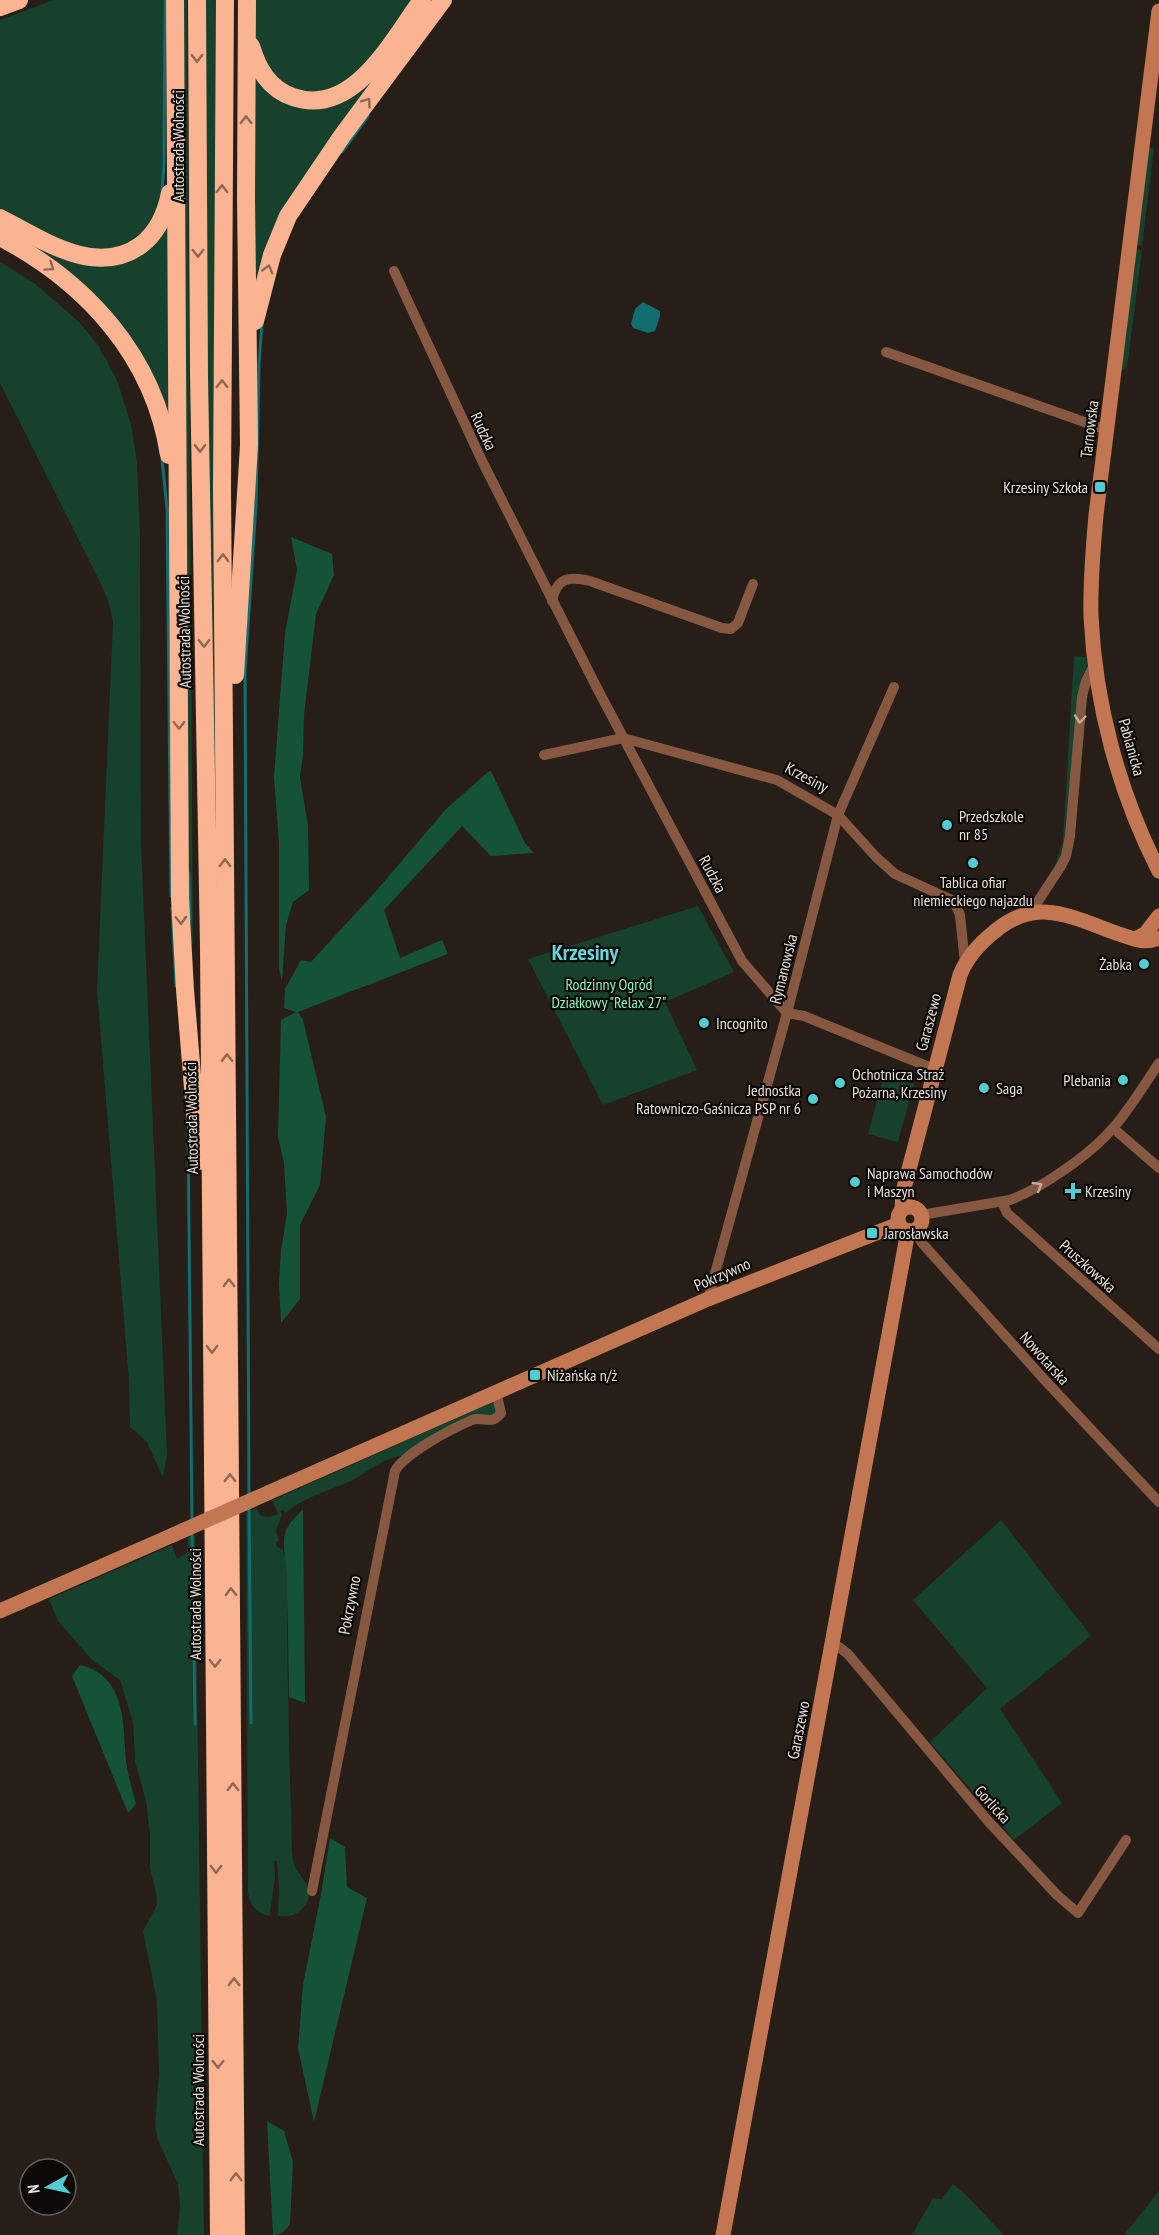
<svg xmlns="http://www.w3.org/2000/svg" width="1159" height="2235" font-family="'PT Sans Narrow',sans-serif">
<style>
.green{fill:#16412d}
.forest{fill:#155338}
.water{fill:#126d70}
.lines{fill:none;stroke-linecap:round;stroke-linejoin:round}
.stream{stroke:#126d70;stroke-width:3}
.street{stroke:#875841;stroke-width:10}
.secondary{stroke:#c27752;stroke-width:15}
.highway{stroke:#fbb492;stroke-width:18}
.secondary-bridge{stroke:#c27752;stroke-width:15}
.oneway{stroke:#8f6753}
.oneway2{stroke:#c1aa9e}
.poi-dot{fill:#51ccd3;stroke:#0c0906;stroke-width:2}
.labels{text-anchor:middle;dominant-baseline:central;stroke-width:4.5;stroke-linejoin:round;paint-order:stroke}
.street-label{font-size:16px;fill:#e7e1dc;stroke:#0c0906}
.poi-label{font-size:16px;fill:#e7e1dc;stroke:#0c0906;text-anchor:start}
.park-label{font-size:16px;fill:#87f4bd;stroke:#0c0906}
.district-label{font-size:22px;font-weight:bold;fill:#68d5db;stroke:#0c0906}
</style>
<rect width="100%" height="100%" fill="#261e17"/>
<g class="green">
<path d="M54 0H163C163 35 163 70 163 105 163 150 174 218 127 243 118 248 106 250 96 249 62 246 30 223 0 208V20Z"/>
<path d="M180 0H187L193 944 188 945Z"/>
<path d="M204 0H218L224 1499 205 368Z"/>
<path d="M253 0H415L369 63 346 86 307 96 277 81 256 45Z"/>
<path d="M428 0H437L305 182 254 298 252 68 325 105Z"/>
<path d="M1148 148H1154L1142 246 1134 244Z"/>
<path d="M170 217 174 443 133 348 0 232 103 264Z"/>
<path d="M1134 249 1142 250 1128 360 1126 368 1120 372Z"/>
<path d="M0 262 34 283 79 322 98 345 117 380 131 425 137 463 140 536 141 844 167 1454 163 1478 147 1442 130 1427 129 1381 97 990 113 622 108 600 101 584 0 383Z"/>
<path d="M1074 656 1086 657 1087 666 1081 679 1064 850 1054 869 1063 841Z"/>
<path d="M698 906 734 972 665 1002 697 1070 603 1105 528 959Z"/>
<path d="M884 1075 914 1084 898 1142 868 1134Z"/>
<path d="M493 1402 497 1409 495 1414 402 1456C382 1458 370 1471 353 1480 331 1490 304 1497 285 1513L284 1510 280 1511 282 1515 276 1531 279 1541 276 1542 277 1547 282 1549C293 1573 286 1606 287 1632 288 1705 290 1779 292 1852 293 1857 293 1862 295 1867 302 1881 320 1891 301 1910 294 1916 287 1917 278 1916L279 1888 277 1861H274L275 1878 270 1913 269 1916C257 1913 250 1906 248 1893L246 1513 256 1508 261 1516 270 1517 278 1514 273 1502 271 1501 273 1500Z"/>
<path d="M1001 1520 1091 1636 1000 1709 1062 1803 1014 1840 930 1742 987 1688 913 1600Z"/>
<path d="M195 1535 201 1988 202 2053 198 2056 202 2110 204 2235H177L180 2206 178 2184 158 2140 155 2126 159 2073 157 2001 143 1931 157 1905V1897L150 1868V1835L146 1801 135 1761 133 1722 120 1680 92 1660 58 1621 49 1599 172 1545 177 1559 187 1553 188 1538 191 1536 193 1724H195L193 1536Z"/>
<path d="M953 2184 967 2196 1004 2235H912L933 2198 942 2199Z"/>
<path d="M1159 2191V2235H1124Z"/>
</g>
<g class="forest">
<path d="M291 537 332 554 334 575 316 614 304 715 303 755 300 777 308 826 309 890 293 902 286 925 282 981 279 969V844L274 777 285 633 297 570Z"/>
<path d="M491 771 525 843 534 853 491 856 462 826 384 910 400 958 442 940 448 954 298 1012 303 1020 326 1117 320 1185 300 1225V1299L281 1323 279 1284 281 1250 287 1214 284 1163 278 1137 281 1020 296 1012 284 1008 285 989 301 960 311 962 377 890 446 809 488 772Z"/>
<path d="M303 1510 305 1703 289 1697 287 1576C285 1545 276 1532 303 1510Z"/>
<path d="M80 1665C129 1676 122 1729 127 1767 129 1780 133 1792 136 1804L128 1813 72 1676Z"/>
<path d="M330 1838 345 1847 347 1887 367 1898 314 2122 298 2048 303 1985 321 1894Z"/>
<path d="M267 2121 284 2131 293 2162 290 2224C285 2231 281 2235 273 2235Z"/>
</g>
<path class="water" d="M643 302 660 311V316L655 331 648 333 633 328 631 324 635 309Z"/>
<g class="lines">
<g class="stream">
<path d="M342 152 368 116"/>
<path d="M162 193 164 164 165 0"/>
<path d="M162 459 167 509 171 896"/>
<path d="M189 873 190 919"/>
<path d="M172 908 176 986"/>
<path d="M188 1133 192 1522"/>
<path d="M249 1496 245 671 256 505 259 363 262 324"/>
<path d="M249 1505 251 1723"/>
<path d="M192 1532 195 1724"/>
</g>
<g class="street">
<path d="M394 271 483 463 598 690 742 961 787 1013 804 1016 934 1069"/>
<path d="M886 352 1107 430"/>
<path d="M552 601C557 577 569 576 590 581L722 628 731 629 738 623 753 584"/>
<path d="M544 755 623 738 777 780 838 815 876 857 895 874 954 901 960 915 965 963"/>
<path d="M1031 912 1061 866 1066 856 1070 836 1082 697 1086 681 1095 663"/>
<path d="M1113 1128 1159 1168"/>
<path d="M1002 1202 1007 1213 1159 1349"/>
<path d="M921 1215 1010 1200C1042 1188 1091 1154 1113 1128 1130 1109 1144 1085 1159 1063"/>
<path d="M914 1230 922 1243 1041 1376 1159 1502"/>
<path d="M708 1299 787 1013 838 815 894 687"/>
<path d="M832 1645 839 1647 848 1654 988 1821 1057 1895 1078 1913 1126 1840"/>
<path d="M312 1891 395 1471C405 1453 451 1429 472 1420 482 1416 493 1426 501 1413L496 1392"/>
</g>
<g class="secondary">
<path d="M1159 11 1096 515C1093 549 1090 583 1091 616 1095 704 1119 793 1159 871"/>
<path d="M1135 939 1145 934 1159 916"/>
<circle cx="910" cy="1219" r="12"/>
<path d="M902 1209 903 1192 960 975C967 957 979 944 994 932 1037 895 1073 918 1119 934 1134 939 1144 944 1159 938"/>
<path d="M270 1492 708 1299 899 1224"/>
<path d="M0 1611 173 1535"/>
<path d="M723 2235 908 1231"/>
</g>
<g class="highway">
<path d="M175 0 180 898 185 990 199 1161"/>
<path d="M197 0 199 376 209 947 219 2235"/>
<path d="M225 0 222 488 236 2235"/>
<path d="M0 7 19 0"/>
<path d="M251 46C258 69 269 89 293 97 354 118 392 40 422 0"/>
<path d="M0 218C41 239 96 278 141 245 158 232 166 213 170 193"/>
<path d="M0 237C86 282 154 356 169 455"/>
<path d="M255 321 272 255 288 216 342 136 443 0"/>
<path d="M235 675 249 445 246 198 247 0"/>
</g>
<path class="secondary-bridge" d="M173 1535 270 1492"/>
</g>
<defs><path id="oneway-chevron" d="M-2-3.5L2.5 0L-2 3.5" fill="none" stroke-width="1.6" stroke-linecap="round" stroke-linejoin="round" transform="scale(1.5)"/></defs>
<g class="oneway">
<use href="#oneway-chevron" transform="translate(197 58) rotate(90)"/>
<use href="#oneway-chevron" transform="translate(367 102) rotate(-54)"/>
<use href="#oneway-chevron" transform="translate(246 120) rotate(-90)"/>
<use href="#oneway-chevron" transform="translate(222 189) rotate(-90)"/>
<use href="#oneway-chevron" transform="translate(198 253) rotate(90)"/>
<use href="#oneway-chevron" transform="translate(50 267) rotate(35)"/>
<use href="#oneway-chevron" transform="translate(268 269) rotate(-74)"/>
<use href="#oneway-chevron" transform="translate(222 384) rotate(-90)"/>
<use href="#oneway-chevron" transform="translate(200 448) rotate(89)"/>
<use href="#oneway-chevron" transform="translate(223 558) rotate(-90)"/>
<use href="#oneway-chevron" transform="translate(204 643) rotate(89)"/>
<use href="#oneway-chevron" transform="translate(179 725) rotate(89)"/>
<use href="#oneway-chevron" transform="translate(225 863) rotate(-90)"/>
<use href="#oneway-chevron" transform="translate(181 920) rotate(88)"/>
<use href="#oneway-chevron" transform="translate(227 1058) rotate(-91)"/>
<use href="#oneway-chevron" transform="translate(229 1283) rotate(-90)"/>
<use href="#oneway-chevron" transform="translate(212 1349) rotate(90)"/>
<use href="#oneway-chevron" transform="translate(230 1478) rotate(-90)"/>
<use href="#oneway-chevron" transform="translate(231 1592) rotate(-91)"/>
<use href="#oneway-chevron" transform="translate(215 1663) rotate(90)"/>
<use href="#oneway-chevron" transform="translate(233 1787) rotate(-91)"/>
<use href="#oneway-chevron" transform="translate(216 1869) rotate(90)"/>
<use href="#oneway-chevron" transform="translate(234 1982) rotate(-90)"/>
<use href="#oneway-chevron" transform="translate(218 2064) rotate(90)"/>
<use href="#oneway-chevron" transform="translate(236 2177) rotate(-90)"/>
</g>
<g class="oneway2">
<use href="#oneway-chevron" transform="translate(1080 719) rotate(95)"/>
<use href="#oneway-chevron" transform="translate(1038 1186) rotate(-31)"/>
</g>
<g class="poi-dot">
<rect x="1094" y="481" width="12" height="12" rx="3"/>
<circle cx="947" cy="825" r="6"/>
<circle cx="973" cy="863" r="6"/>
<circle cx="1144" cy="964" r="6"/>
<circle cx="704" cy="1023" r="6"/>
<circle cx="1123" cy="1080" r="6"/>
<circle cx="840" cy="1083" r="6"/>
<circle cx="984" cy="1088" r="6"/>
<circle cx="813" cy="1099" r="6"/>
<circle cx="855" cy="1182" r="6"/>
<path d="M1070 1182h6v6h6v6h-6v6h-6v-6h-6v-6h6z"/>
<rect x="866" y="1227" width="12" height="12" rx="3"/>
<rect x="529" y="1369" width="12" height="12" rx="3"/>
</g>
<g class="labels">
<g class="street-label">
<text transform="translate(178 146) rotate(-90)">Autostrada Wolności</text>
<text transform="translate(1089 429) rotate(-83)">Tarnowska</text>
<text transform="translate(484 431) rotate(65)">Rudzka</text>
<text transform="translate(184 632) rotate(-91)">Autostrada Wolności</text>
<text transform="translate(1132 747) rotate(74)">Pabianicka</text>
<text transform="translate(807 777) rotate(28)">Krzesiny</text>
<text transform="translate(713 874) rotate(62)">Rudzka</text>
<text transform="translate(783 969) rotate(-76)">Rymanowska</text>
<text transform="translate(928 1022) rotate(-75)">Garaszewo</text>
<text transform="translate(191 1118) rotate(-91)">Autostrada Wolności</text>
<text transform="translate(1088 1266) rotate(42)">Pruszkowska</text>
<text transform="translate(722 1274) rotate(-23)">Pokrzywno</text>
<text transform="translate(1045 1358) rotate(48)">Nowotarska</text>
<text transform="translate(195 1604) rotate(-90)">Autostrada Wolności</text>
<text transform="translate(349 1605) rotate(-79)">Pokrzywno</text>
<text transform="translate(798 1730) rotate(-79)">Garaszewo</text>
<text transform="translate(993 1804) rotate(48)">Gorlicka</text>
<text transform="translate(198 2090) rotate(-90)">Autostrada Wolności</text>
</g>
<g class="poi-label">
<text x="1088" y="487" text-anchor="end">Krzesiny Szkoła</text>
<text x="959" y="816">Przedszkole<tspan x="959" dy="18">nr 85</tspan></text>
<text x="973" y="882" text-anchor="middle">Tablica ofiar<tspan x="973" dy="18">niemieckiego najazdu</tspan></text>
<text x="1132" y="964" text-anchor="end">Żabka</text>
<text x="716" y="1023">Incognito</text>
<text x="852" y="1074">Ochotnicza Straż<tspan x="852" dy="18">Pożarna, Krzesiny</tspan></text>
<text x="1111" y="1080" text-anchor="end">Plebania</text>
<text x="996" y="1088">Saga</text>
<text x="801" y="1090" text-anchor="end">Jednostka<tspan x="801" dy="18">Ratowniczo-Gaśnicza PSP nr 6</tspan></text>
<text x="867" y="1173">Naprawa Samochodów<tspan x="867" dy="18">i Maszyn</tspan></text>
<text x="1085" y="1191">Krzesiny</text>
<text x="884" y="1233">Jarosławska</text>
<text x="547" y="1375">Niżańska n/ż</text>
</g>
<g class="park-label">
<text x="609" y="984">Rodzinny Ogród<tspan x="609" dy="18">Działkowy "Relax 27"</tspan></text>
</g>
<g class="district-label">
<text x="585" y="952">Krzesiny</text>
</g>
</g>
<g transform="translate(48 2187) rotate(262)"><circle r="28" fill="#0c0906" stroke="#645f5c" stroke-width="1.5"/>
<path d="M0-4.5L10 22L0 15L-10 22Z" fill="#51ccd3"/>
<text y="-9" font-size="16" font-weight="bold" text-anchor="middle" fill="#e7e1dc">N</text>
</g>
</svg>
